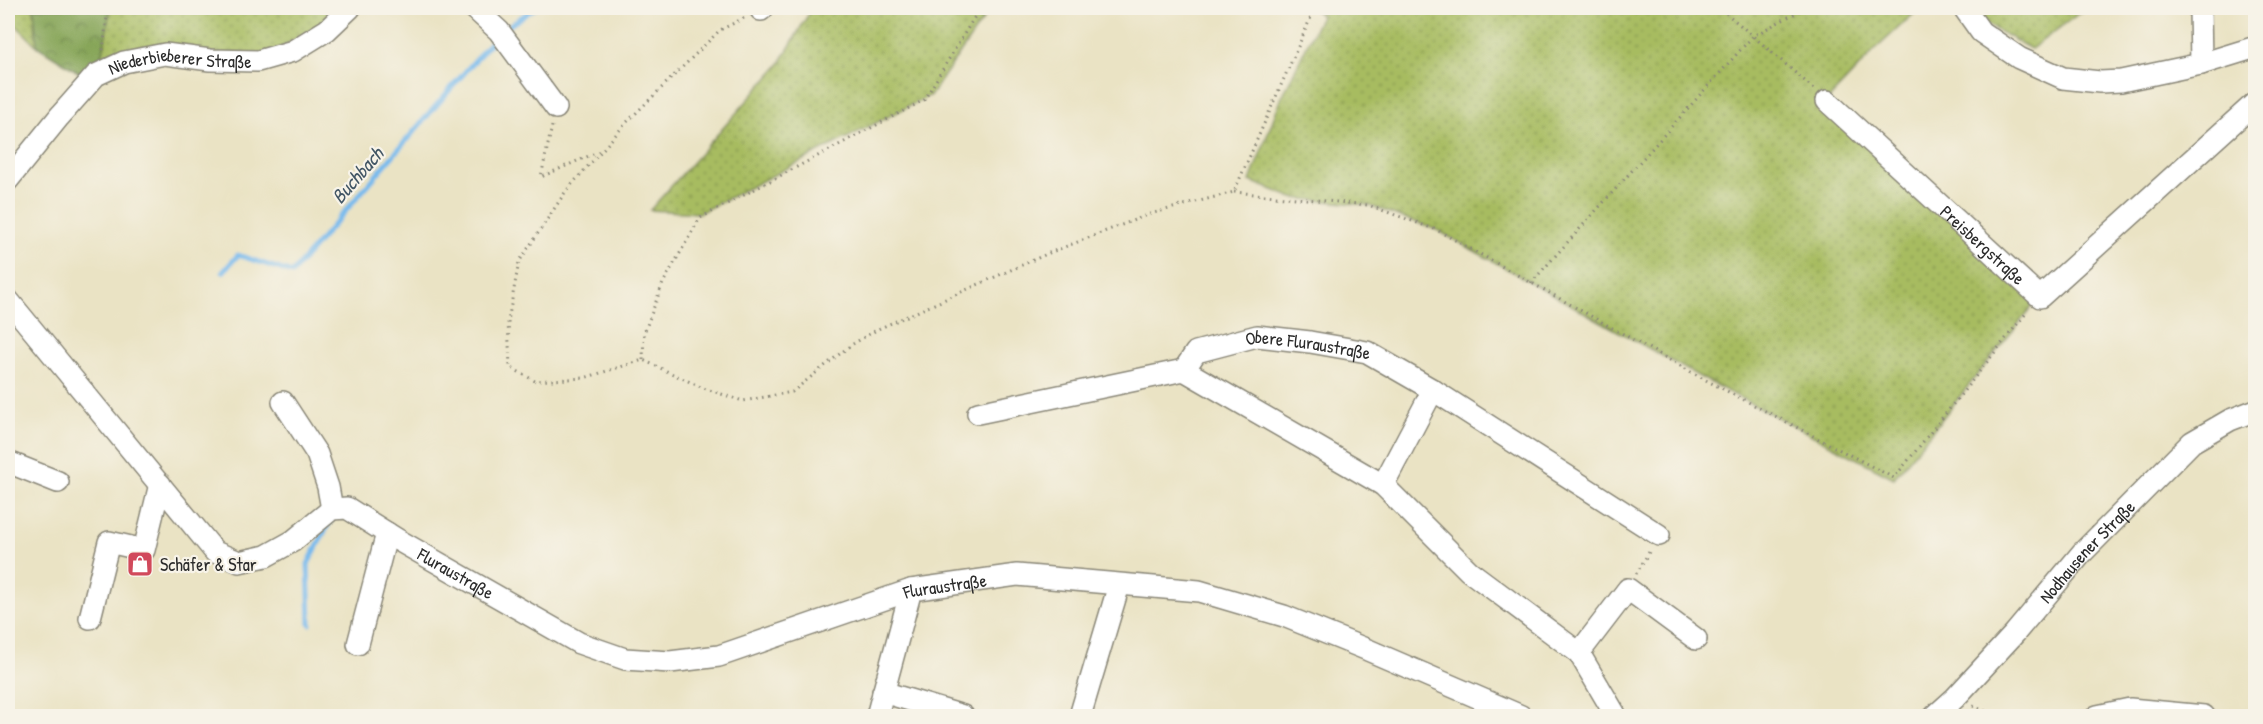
<svg xmlns="http://www.w3.org/2000/svg" width="2263" height="724" font-family="'Patrick Hand',sans-serif">
<style>
.grass{fill:url(#grass-dots);stroke:#697446;stroke-width:1.5}
.forest{fill:url(#forest-crowns);stroke:#586841;stroke-width:1.5}
.lines{fill:none;stroke-linecap:round;stroke-linejoin:round}
.stream{stroke:#77baed;stroke-width:5}
.minor-casing{stroke:#8a8778;stroke-width:24}
.path{stroke:#8a8778;stroke-width:3;stroke-dasharray:1.5 4.5;stroke-linecap:butt}
.minor{stroke:#fff;stroke-width:21}
.labels{text-anchor:middle;dominant-baseline:central;stroke-width:4.5;stroke-linejoin:round;paint-order:stroke}
.street-label{font-size:18px;fill:#2b2b2b;stroke:#f7f3e8}
.poi-label{font-size:18px;fill:#2b2b2b;stroke:#f7f3e8;text-anchor:start}
.water-label{font-size:20px;font-style:italic;fill:#425665;stroke:#f7f3e8}
</style>
<defs>
<pattern id="grass-dots" width="8" height="8" patternUnits="userSpaceOnUse" patternTransform="scale(1.5)"><rect width="8" height="8" fill="#a7bc61"/><path d="M2 2h.1M6 6h.1" fill="none" stroke="#889950" stroke-width="1.8" stroke-linecap="round"/></pattern>
<pattern id="forest-crowns" width="20" height="18" patternUnits="userSpaceOnUse" patternTransform="scale(1.5)"><rect width="20" height="18" fill="#85a457"/><path d="M2 6a3 3 0 1 1 6 0M12 15a3 3 0 1 1 6 0" fill="none" stroke="#6d8648"/></pattern>
</defs>
<rect width="100%" height="100%" fill="#f7f3e8"/>
<filter id="ink" filterUnits="userSpaceOnUse"><feTurbulence type="fractalNoise" baseFrequency=".0167" numOctaves="2"/><feDisplacementMap in="SourceGraphic" scale="12" xChannelSelector="R" yChannelSelector="G"/><feConvolveMatrix kernelMatrix="1 2 1 2 8 2 1 2 1" color-interpolation-filters="sRGB"/></filter>
<filter id="wash" filterUnits="userSpaceOnUse"><feTurbulence type="fractalNoise" baseFrequency=".008" numOctaves="4" result="noise"/><feDisplacementMap in="SourceGraphic" scale="24" xChannelSelector="R" yChannelSelector="G"/><feGaussianBlur stdDeviation="1.35" result="paint"/><feColorMatrix in="noise" values="0 0 0 0 0 0 0 0 0 0 0 0 0 0 0 0 0 1.4 0 .05"/><feComposite in="paint" operator="in"/></filter>
<g filter="url(#wash)">
<rect width="100%" height="100%" fill="#eae3c4"/>
<g class="grass">
<path d="M8 8H34L37 46 8 17Z"/>
<path d="M110 8H350L258 61 165 54 96 75 103 53Z"/>
<path d="M812 8H991L931 95 699 213 650 210 779 65Z"/>
<path d="M1313 8H1920L1880 45 1827 101 2040 297 1894 478 1700 377 1437 230 1368 205 1293 198 1250 181 1280 101 1321 16Z"/>
<path d="M1976 8H2086L2031 49 1984 23Z"/>
</g>
<path class="forest" d="M34 8H110L103 53 86 77 37 46Z"/>
<g class="lines">
<g class="stream">
<path d="M504 29 535 8"/>
<path d="M223 272 238 255 292 273 496 36"/>
<path d="M310 624 308 564 330 521"/>
</g>
</g>
</g>
<g filter="url(#ink)">
<g class="lines">
<defs>
<g id="minor">
<path d="M474 8 499 31 556 108"/>
<path d="M1964 8 1981 32 2019 58 2063 78 2100 82 2121 81 2201 64 2256 47"/>
<path d="M2200 8 2201 64"/>
<path d="M761 10 763 8"/>
<path id="s1" d="M1827 101 2040 297 2256 102"/>
<path id="s2" d="M8 180 59 117 96 75 124 62 165 54 210 60 258 61 293 51 327 30 350 8"/>
<path id="s3" d="M8 300 215 552 239 562 266 556 293 541 332 509 347 508 398 540 579 643 625 659 670 662 719 656 911 590 1017 575 1199 591 1284 616 1368 650 1521 716"/>
<path id="s4" d="M1184 370 1196 352 1257 336 1310 342 1367 352 1433 390 1659 535"/>
<path d="M283 402 317 454 328 487 332 509"/>
<path d="M978 413 1184 370 1383 485 1469 571 1579 653 1616 716"/>
<path d="M8 462 58 482"/>
<path d="M1383 485 1433 390"/>
<path d="M90 618 109 542 144 550 160 484"/>
<path d="M358 644 387 533"/>
<path d="M1579 653 1628 589 1696 639"/>
<path d="M883 692 963 716"/>
<path d="M877 716 911 590"/>
<path d="M1080 716 1119 585"/>
<path id="s5" d="M1935 716 1955 698 2015 633 2082 553 2192 442 2230 420 2256 410"/>
<path d="M2097 716 2130 709 2204 716"/>
</g>
</defs>
<use href="#minor" class="minor-casing"/>
<g class="path">
<path d="M1805 8 1753 36 1814 89"/>
<path d="M744 18 720 30 626 123 566 191 519 262 508 321 510 367 535 381 584 378 643 360 703 388 743 401 792 392 851 345 878 329 1049 253 1150 214 1234 192 1315 8"/>
<path d="M103 50 108 8"/>
<path d="M552 126 541 177 600 151"/>
<path d="M1234 192 1368 205 1437 230 1700 377 1894 478 2027 312"/>
<path d="M1531 283 1753 36 1720 8"/>
<path d="M643 360 644 333 663 283 700 218 924 100 980 8"/>
<path d="M1636 574 1649 552"/>
<path d="M1973 706 1985 711 1988 716"/>
</g>
<use href="#minor" class="minor"/>
</g>
</g>
<defs>
<symbol id="shop-square" viewBox="-11 -11 22 22"><rect x="-9" y="-9" width="18" height="18" rx="4" fill="#d1495b" stroke="#f7f3e8"/><path d="M-5-2.5h2.3a2.7 3.5 0 0 1 5.4 0H5L5.5 6h-11ZM-1.5-2.5h3a1.5 2.3 0 0 0-3 0Z" fill="#fff"/></symbol>
</defs>
<g fill-rule="evenodd">
<use href="#shop-square" x="125" y="549" width="30" height="30"/>
</g>
<g class="labels">
<g class="street-label">
<text stroke="none"><textPath href="#s2" startOffset="224">Niederbieberer Straße</textPath></text>
<text stroke="none"><textPath href="#s1" startOffset="212">Preisbergstraße</textPath></text>
<text stroke="none"><textPath href="#s4" startOffset="136">Obere Fluraustraße</textPath></text>
<text stroke="none"><textPath href="#s5" startOffset="224">Nodhausener Straße</textPath></text>
<text stroke="none"><textPath href="#s3" startOffset="603">Fluraustraße</textPath></text>
<text stroke="none"><textPath href="#s3" startOffset="1125">Fluraustraße</textPath></text>
</g>
<g class="poi-label">
<text x="160" y="564">Schäfer &amp; Star</text>
</g>
<g class="water-label">
<text transform="translate(357 175) rotate(-49)">Buchbach</text>
</g>
</g>
<rect width="2263" height="724" fill="none" stroke="#f7f3e8" stroke-width="30"/>
</svg>
